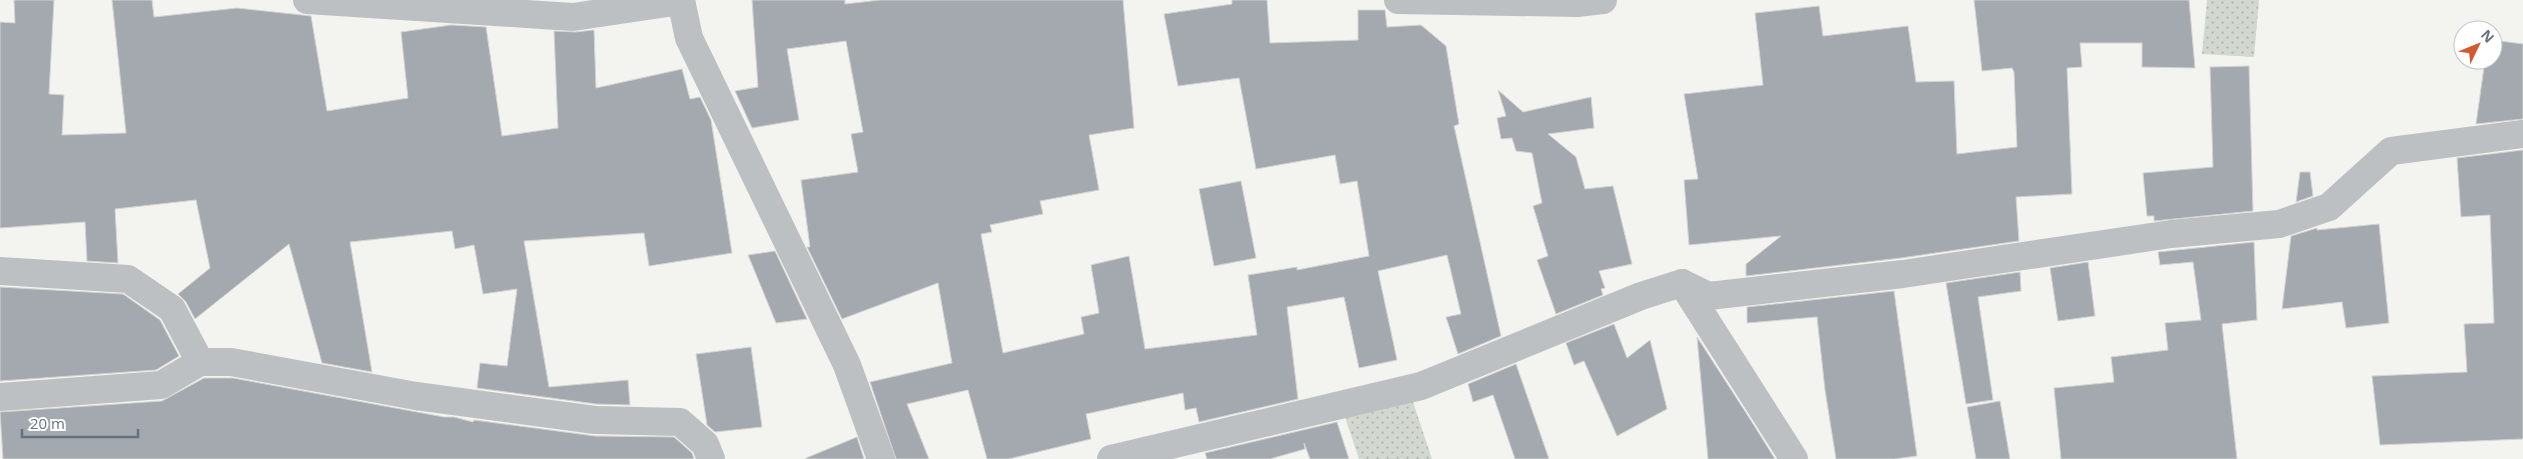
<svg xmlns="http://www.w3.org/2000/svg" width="2523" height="459" font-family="'Open Sans',sans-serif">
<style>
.grass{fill:url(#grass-dots)}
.building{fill:#a3a9ae;stroke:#d4d4d2}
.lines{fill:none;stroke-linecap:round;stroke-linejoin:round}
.minor{stroke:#bcc0c3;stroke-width:28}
</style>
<defs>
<pattern id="grass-dots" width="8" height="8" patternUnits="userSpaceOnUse" patternTransform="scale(1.25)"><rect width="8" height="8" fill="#d2d8cf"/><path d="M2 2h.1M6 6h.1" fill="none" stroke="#aeb4ad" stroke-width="1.8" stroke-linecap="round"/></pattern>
</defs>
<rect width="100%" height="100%" fill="#f3f3ef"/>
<g class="grass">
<path d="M2207 0H2259L2254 57 2202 54Z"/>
<path d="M1412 399 1432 459H1359L1344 414Z"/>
</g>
<g class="building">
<path d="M14 0H54L49 94 64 95 62 135 126 133 112 0H152L154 17 237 8 311 16 327 111 408 98 401 32 451 25 486 27 502 136 558 128 554 31 575 32 594 30 596 88 682 69 690 99 700 97 711 120 732 253 649 266 644 233 524 241 549 387 628 380 630 405 596 404 477 388 480 363 507 366 517 289 483 294 474 245 455 249 452 231 350 242 372 372 322 363 289 244 195 319 186 302 178 294 210 268 196 200 115 209 118 263 87 261 85 222 0 228V22L15 23Z"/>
<path d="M752 0H845V4L880 0H1123L1134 128 1089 135 1099 190 1040 201 1043 214 990 225 992 232 981 234 1003 353 1084 334 1081 317 1099 313 1091 265 1129 256 1145 349 1257 335 1248 275 1297 267V270L1369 256 1357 181 1340 184 1335 155 1256 169 1239 78 1178 86 1164 14 1232 4V0H1267L1270 43 1358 40V10H1385L1387 27 1421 25 1446 46 1459 124 1454 126 1501 336 1458 354 1446 317 1461 314 1447 255 1378 271 1397 360 1359 368 1344 297 1287 307 1298 399 1199 422 1196 408 1185 410 1183 393 1086 414 1091 439 1009 459H987L968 390 907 404 929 459H896L870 382 952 363 938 283 842 319 807 247H810L801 180 858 172 851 134 863 132 846 41 787 49 799 120 752 128 735 91 758 87Z"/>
<path d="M1974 0H2189L2195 68 2142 67V43H2080L2082 67 2067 68 2072 194 2016 197 2019 241 1901 258 1746 276V264L1781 236 1689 245 1684 180 1698 179 1684 94 1763 85 1755 13 1819 6 1823 36 1908 26 1916 82 1954 81 1957 154 2017 147 2014 72 2012 68 1982 71Z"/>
<path d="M2493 40 2523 44V119L2476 124 2485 60H2493Z"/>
<path d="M2249 66 2253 211 2154 221V216H2147L2143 173 2213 167 2210 67Z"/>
<path d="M1498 90 1523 112 1591 97 1594 128 1548 134 1576 157 1585 189 1613 186 1632 264 1599 271 1605 288 1601 289 1603 295 1556 314 1537 260 1548 256 1533 206 1542 203 1532 153 1516 151 1512 138 1501 139 1497 118 1506 116Z"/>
<path d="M2523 150V439L2380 445 2372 376 2467 372 2464 324 2494 323 2490 215 2461 217 2457 158Z"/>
<path d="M2300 172H2310L2313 196 2296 202Z"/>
<path d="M1241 181 1256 258 1214 266 1199 189Z"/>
<path d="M2379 224 2389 323 2346 328 2342 302 2282 309 2291 236 2317 228V230Z"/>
<path d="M2254 242 2257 320 2222 324 2237 459H2061L2054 388 2114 382 2111 357 2168 350 2165 323 2201 320 2193 262 2160 265 2158 252Z"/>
<path d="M775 251 807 319 776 323 748 255Z"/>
<path d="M2088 262 2095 316 2058 321 2050 268Z"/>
<path d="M2020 272 2021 291 1978 297 1993 400 1966 404 1946 283Z"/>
<path d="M0 287 123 294 160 320 179 356 156 370 0 381Z"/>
<path d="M1894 291 1917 456 1894 459H1836L1825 390 1817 317 1747 323V307Z"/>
<path d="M1614 324 1627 358 1650 340 1667 409 1617 436 1584 361 1574 365 1566 343Z"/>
<path d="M1697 337 1750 419 1775 459H1708Z"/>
<path d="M751 347 762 427 715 432 707 425 696 354Z"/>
<path d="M1516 364 1549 459H1515L1493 395 1473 402 1468 384Z"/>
<path d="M204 378H233L444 417H454L473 422 474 420 595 436 674 437 692 453 694 459H3L0 412 162 401Z"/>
<path d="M2000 401 2010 459H1976L1967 407Z"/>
<path d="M1337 422 1349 459H1310L1304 443 1305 449 1270 459H1207L1205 453Z"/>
<path d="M857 437 864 459H806V458Z"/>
</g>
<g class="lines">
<g class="minor">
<path d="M307 0 573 17 681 1"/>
<path d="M681 0 689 38 847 365 881 459"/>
<path d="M1398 0 1577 3 1603 0"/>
<path d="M0 271 128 279 172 309 200 362"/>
<path d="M1682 283 1794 459"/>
<path d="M0 397 161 385 200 362H231L416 396 595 420 680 422 705 444 711 459"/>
<path d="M1111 459 1421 386 1641 296 1682 283 1709 296 1903 274 2171 234 2279 224 2329 207 2391 151 2523 134"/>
</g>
</g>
<g transform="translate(2478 45) rotate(47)"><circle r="24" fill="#ffffff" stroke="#c1c7cb"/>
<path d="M0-4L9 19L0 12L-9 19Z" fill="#d35830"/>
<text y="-8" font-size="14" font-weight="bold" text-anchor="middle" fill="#65727e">N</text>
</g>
<path d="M22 429v8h116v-8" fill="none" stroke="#65727e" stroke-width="2.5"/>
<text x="30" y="429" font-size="15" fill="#65727e" stroke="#ffffff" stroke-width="4" paint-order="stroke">20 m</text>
</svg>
